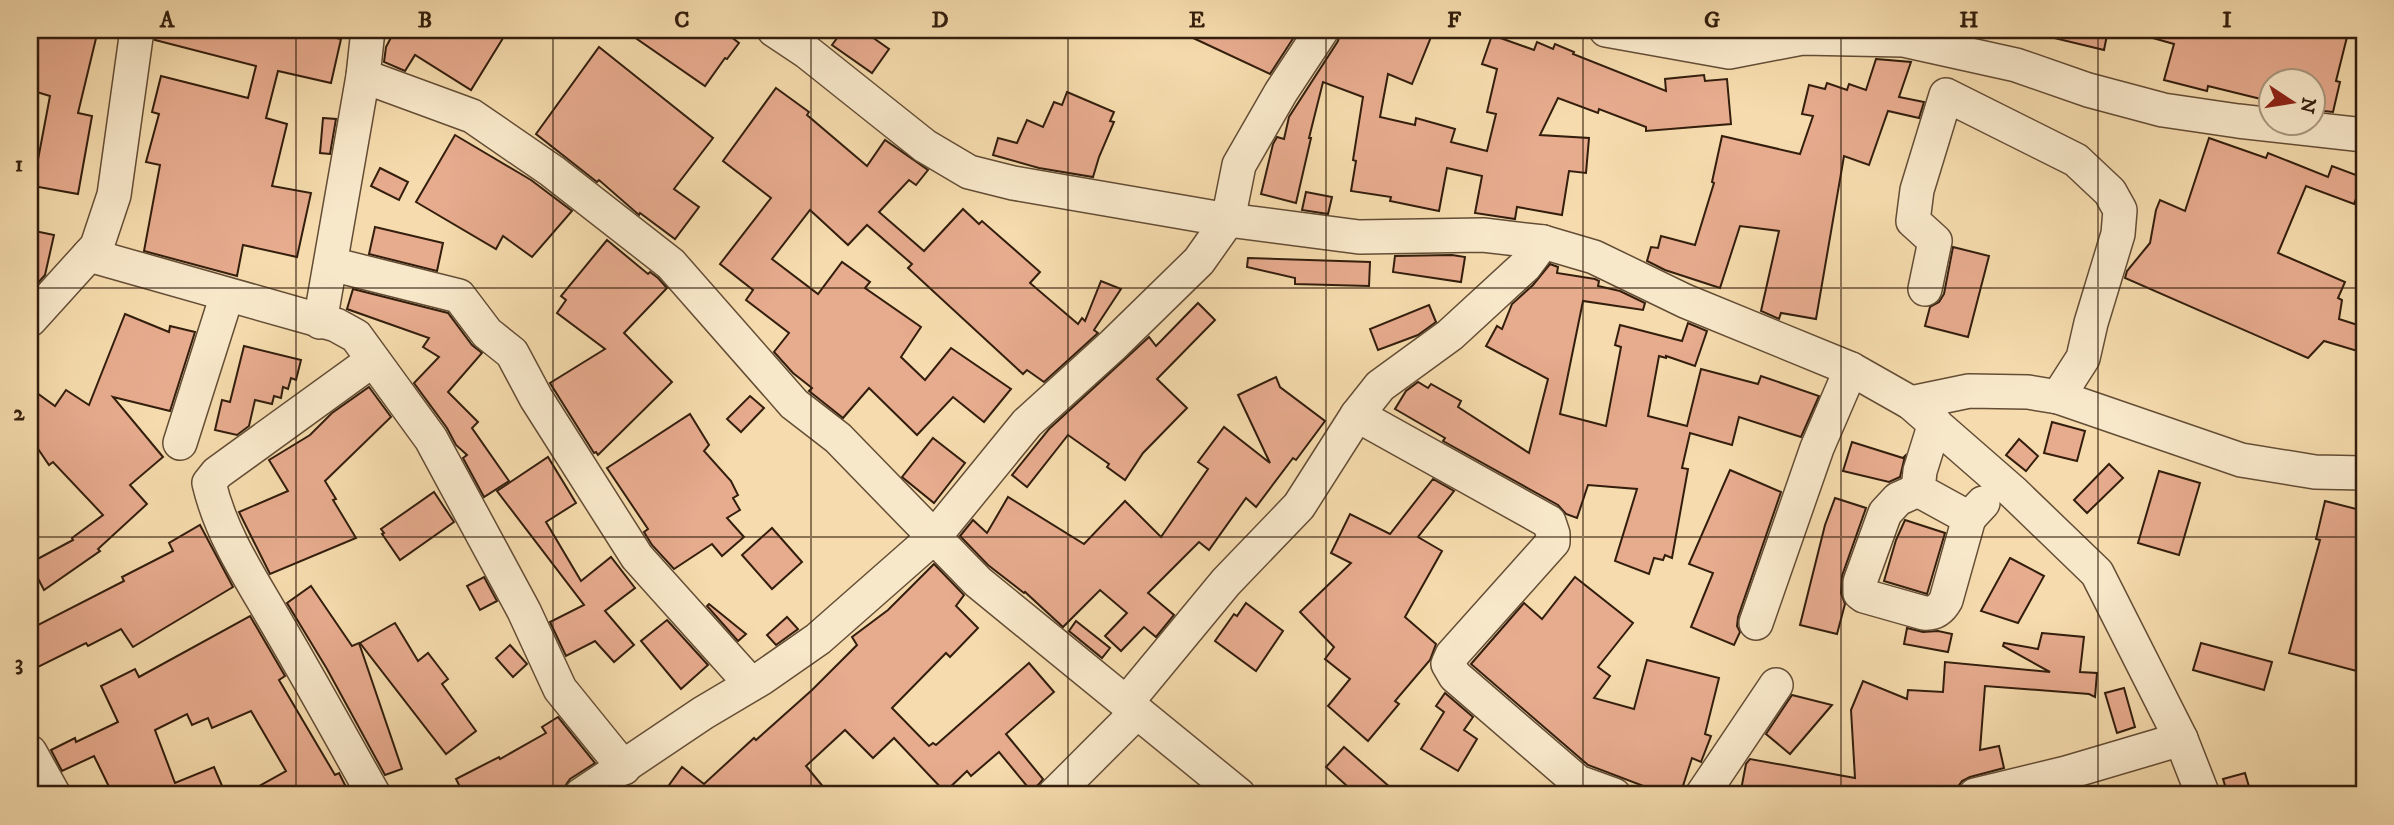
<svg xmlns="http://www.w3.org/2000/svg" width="2394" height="825" font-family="'IM FELL DW Pica',serif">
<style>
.building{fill:#e7ab8e;stroke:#331e0d;stroke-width:2}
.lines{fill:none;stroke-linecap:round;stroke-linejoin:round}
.minor-casing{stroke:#644d35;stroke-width:36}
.minor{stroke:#f8e8ca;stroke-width:33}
.grid{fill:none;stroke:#331e0d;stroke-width:2;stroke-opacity:0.55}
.neatline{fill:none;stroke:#331e0d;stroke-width:2.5}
.grid-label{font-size:23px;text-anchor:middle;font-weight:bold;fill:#331e0d}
</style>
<rect width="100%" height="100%" fill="#f5dbad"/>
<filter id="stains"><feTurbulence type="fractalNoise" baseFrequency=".00286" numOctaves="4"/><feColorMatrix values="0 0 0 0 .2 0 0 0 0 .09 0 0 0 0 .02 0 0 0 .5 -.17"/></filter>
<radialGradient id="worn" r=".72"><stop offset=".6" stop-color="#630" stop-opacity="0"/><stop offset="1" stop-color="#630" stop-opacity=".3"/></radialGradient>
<g class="building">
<path d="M30 30H98L78 113 92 116 78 194 33 186 50 96 30 90Z"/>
<path d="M156 30H301L341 39 331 83 278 71 266 118 287 124 272 186 311 193 297 257 243 245 237 276 144 251 160 165 146 162 159 114 152 112 161 76 248 98 256 66 155 40Z"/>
<path d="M395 30H508L471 90 415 55 405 71 384 62 386 47Z"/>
<path d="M624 30H722L739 43 727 59 725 58 705 86Z"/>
<path d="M843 30H862L889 49 872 73 832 45Z"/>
<path d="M1176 30H1287L1296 34 1270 74Z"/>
<path d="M1341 30H1413L1431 37 1412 84 1388 74 1380 117 1415 125 1416 118 1455 129 1451 142 1487 151 1496 114 1487 112 1497 69 1482 64 1492 35 1534 50 1537 42 1553 49 1555 44 1574 52 1573 54 1666 91 1665 79 1704 75 1705 81 1727 79 1731 124 1646 131V127L1599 109 1598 113 1558 98 1540 135 1589 138 1586 173 1569 171 1562 215 1517 207 1515 219 1475 213 1482 176 1447 168 1439 211 1390 201 1391 197 1351 191 1356 161 1353 160 1363 97 1323 82 1309 138H1311L1296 203 1261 194 1273 144 1277 137 1284 139 1289 117 1338 41Z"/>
<path d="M2050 30H2108L2104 50 2050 37Z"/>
<path d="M2142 30H2335L2348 33 2336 81 2340 82 2333 112 2314 110V80H2270L2265 100 2208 86 2207 91 2164 80 2174 44 2142 35Z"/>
<path d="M599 47 713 138 674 189 699 207 675 239 640 213 639 215 599 180 597 182 536 134Z"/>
<path d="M1876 59 1911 62 1899 97 1924 102 1919 118 1888 111 1869 165 1844 156 1816 319 1781 313 1779 319 1761 311 1779 231 1740 226 1720 288 1665 270 1647 261 1651 247 1658 248 1661 236 1695 245 1714 183 1712 182 1722 136 1800 154 1813 116 1802 114 1809 85 1825 89 1827 83 1847 90 1849 84 1866 90Z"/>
<path d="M776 88 809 112 807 115 867 166 885 140 928 170 916 185 909 180 879 212 924 251 963 209 979 224 982 221 1040 272 1030 283 1078 324 1082 318 1085 321 1101 281 1121 289 1094 330 1098 333 1044 382 1027 370 1023 374 908 268 912 264 867 225 848 245 810 210 772 259 818 294 842 262 870 282 865 288 921 327 901 357 925 380 951 348 1011 389 984 422 953 397 917 435 869 388 843 418 809 391 812 388 793 373 774 352 789 333 746 300 753 290 720 264 771 198 723 161Z"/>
<path d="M1067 92 1114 112 1110 121 1114 122 1099 157 1093 177 1039 168 993 155 998 138 1017 143 1027 120 1043 127 1054 102 1062 105Z"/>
<path d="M323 118 336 119 330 154 320 153Z"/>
<path d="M455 135 531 180 572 211 532 257 503 236 496 249 416 202Z"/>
<path d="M2209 138 2266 158 2268 153 2328 177 2332 166 2364 178 2354 204 2306 186 2278 253 2345 282 2338 298 2342 300 2339 319 2364 327V353L2324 341 2308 358 2125 278 2127 271 2150 243 2156 210 2160 200 2185 211Z"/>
<path d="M380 168 408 182 399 200 371 186Z"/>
<path d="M1306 192 1332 197 1328 214 1302 210Z"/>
<path d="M375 227 443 243 437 271 369 254Z"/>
<path d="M30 230 54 235 45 275 30 292Z"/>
<path d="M607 240 648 274 650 272 658 278 667 288 624 333 672 382 598 455 596 452 594 453 550 383 605 349 557 313 566 300 561 296Z"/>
<path d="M1953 247 1989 256 1968 337 1925 326 1930 307 1939 302 1944 294Z"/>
<path d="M1452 255 1465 257 1461 282 1393 272 1395 256Z"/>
<path d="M1248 258 1370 262 1369 286 1295 284V278L1247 267Z"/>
<path d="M1550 264 1558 267 1557 273 1595 279 1599 281 1598 286 1620 291 1645 303 1643 310 1583 301 1560 414 1606 426 1621 347 1615 345 1620 325 1682 341 1688 323 1707 331 1695 366 1666 356V358L1659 356 1648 416 1687 426 1701 369 1758 384 1761 376 1819 396 1801 437 1739 417 1732 445 1690 433 1682 468 1688 469 1672 558 1665 555 1663 560 1654 558 1649 574 1615 561 1637 489 1588 485 1577 518 1566 514 1558 505 1443 441 1445 438 1395 409 1406 391 1418 382 1428 388 1431 384 1461 401 1458 407 1529 453 1548 379 1486 346 1497 326 1502 329 1512 304 1533 285Z"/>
<path d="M353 289 448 313 472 345 482 353 448 392 478 422 472 428 509 481 484 497 463 458 467 455 456 445 447 428 414 383 439 357 423 347 429 338 347 309Z"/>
<path d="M1198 303 1215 320 1157 379 1187 408 1143 453 1125 480 1107 467 1109 464 1068 435 1027 487 1012 475 1049 429 1149 337 1156 346Z"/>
<path d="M1429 305 1436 322 1418 335 1378 350 1370 329Z"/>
<path d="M125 314 169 332 170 326 195 332 170 411 113 397 163 457 130 485 147 504 98 549 100 551 44 590 30 563 73 540 72 538 103 515 53 462 49 465 30 437V388L55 406 66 390 89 405Z"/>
<path d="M244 346 301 360 296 380 291 378 288 389 283 387 281 398 274 396 272 404 255 400 249 426 237 435 215 430 222 400 230 402Z"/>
<path d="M1276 377 1280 387 1325 421 1296 460 1293 458 1256 507 1246 498 1209 550 1199 542 1148 593 1174 615 1156 637 1144 627 1121 651 1105 636 1127 613 1100 590 1063 627 1025 592 1024 593 988 565 960 536 973 520 987 533 1008 497 1084 544 1125 501 1161 537 1208 469 1198 462 1224 427 1270 463 1238 395Z"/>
<path d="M369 387 391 417 325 481 336 499 333 500 356 538 270 574 239 512 288 491 269 460 310 435 332 413Z"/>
<path d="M750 396 764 408 741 432 727 419Z"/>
<path d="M690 414 709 445 704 451 731 481 738 495 733 498 740 510 727 518 744 537 722 556 712 544 674 569 652 545 644 532 648 529 607 468Z"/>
<path d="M2052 422 2085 431 2077 461 2044 453Z"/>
<path d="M933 438 965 463 934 503 902 477Z"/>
<path d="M2019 439 2038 456 2026 471 2006 455Z"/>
<path d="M1852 442 1903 458 1905 456 1900 477 1889 482 1843 471Z"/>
<path d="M548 457 576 503 546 522 581 581 611 557 635 588 605 611 634 645 614 662 595 641 566 656 550 622 584 605 497 491Z"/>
<path d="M2109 464 2123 478 2087 513 2074 500Z"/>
<path d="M1730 470 1781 492 1738 617 1737 626 1740 632 1734 645 1691 627 1713 573 1689 564Z"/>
<path d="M2159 471 2200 483 2179 555 2138 543Z"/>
<path d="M1433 479 1454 491 1418 537 1442 551 1405 617 1436 644 1430 660 1395 701 1399 704 1368 741 1328 706 1350 679 1325 659 1334 647 1300 612 1351 563 1331 553 1350 514 1390 534Z"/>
<path d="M434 492 454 522 400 560 382 534 384 533 381 529Z"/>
<path d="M1835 498 1866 508 1842 576 1841 593 1845 604 1837 634 1800 625 1825 525Z"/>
<path d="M2325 501 2364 511V673L2289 653 2320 540 2316 539Z"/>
<path d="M1905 520 1945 533 1927 594 1884 581 1896 540Z"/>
<path d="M200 525 233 587 133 647 121 629 88 646 86 643 30 671V629L124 581 122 577 173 551 169 543Z"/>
<path d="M772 528 802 562 772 589 742 555Z"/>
<path d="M2010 558 2044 576 2018 623 1981 611Z"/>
<path d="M934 564 964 595 956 606 978 628 950 657 946 653 892 708 929 746 933 743 936 745 1029 663 1054 692 1006 734 1043 779 1039 784 1031 791 999 752 971 776 967 771 945 792 894 738 873 758 845 730 806 766 830 795H662L682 767 704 784 754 738 756 740 812 690 857 645 852 637 888 610Z"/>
<path d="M484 577 497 601 480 610 467 586Z"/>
<path d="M1575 577 1633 623 1598 667 1610 676 1594 698 1634 709 1647 660 1719 678 1705 734 1711 736 1701 762 1692 758 1680 795H1667L1588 765 1471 664 1524 603 1542 619Z"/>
<path d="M311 586 352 646 359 643 402 769 385 775 327 669 287 603Z"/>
<path d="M1246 603 1283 631 1256 671 1215 641 1234 614 1237 616Z"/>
<path d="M709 604 746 634 738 641 707 606Z"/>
<path d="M250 616 285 676 279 680 335 775 339 773 350 795H243L286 771 251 711 212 728 208 718 192 725 187 714 155 730 175 783 214 767 226 795H113L94 756 62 771 51 750 75 738 76 742 118 722 101 686 135 669 139 677Z"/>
<path d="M787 617 798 629 776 645 767 635Z"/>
<path d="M667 620 708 665 681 689 641 641Z"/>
<path d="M1076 621 1110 648 1102 658 1069 631Z"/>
<path d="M395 623 418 661 428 653 448 679 442 684 476 731 446 754 360 643Z"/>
<path d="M1907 628 1923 632 1938 631 1952 634 1948 652 1904 644Z"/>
<path d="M2042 633 2084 637 2080 672 2097 673 2095 697 2089 694 1985 686 1980 750 1999 746 2004 768 1970 777 1962 781 1957 788 1912 795H1740L1746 764 1750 759 1855 778 1851 710 1863 681 1907 699 1908 690 1943 692 1945 662 2050 672 2003 646 2004 643 2038 649Z"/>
<path d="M2201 643 2272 662 2264 690 2193 670Z"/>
<path d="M510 645 527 664 513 677 496 658Z"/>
<path d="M2124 688 2135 727 2117 733 2105 693Z"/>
<path d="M1445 693 1473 717 1464 730 1477 739 1458 771 1421 749 1444 712 1436 706Z"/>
<path d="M1792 695 1832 705 1790 754 1766 734Z"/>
<path d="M558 717 595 763 570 779 563 789 555 795H464L456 779 499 757 500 759 546 733 542 727Z"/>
<path d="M1344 747 1399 795H1357L1326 767Z"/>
<path d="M2245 773 2250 790 2228 795 2223 779Z"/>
</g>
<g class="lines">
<defs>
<g id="minor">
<path d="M774 30 807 52 925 146 969 172 1013 183 1228 220 1359 237 1483 235 1543 242 1594 257 1685 301 1851 369 1911 403 2013 492 2097 573 2181 739 2203 795"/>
<path d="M1606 30 1729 52 1802 38 1903 40 2016 65 2088 90 2163 110 2238 121 2364 135"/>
<path d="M363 76 472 116 552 171 671 264 794 404 838 438 978 582 1239 795"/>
<path d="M89 255 336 325 356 336 431 439 524 611 560 689 624 768"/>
<path d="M331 264 459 296 487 333 512 353 536 398 637 557 751 684"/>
<path d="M1925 289 1935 241 1913 221 1917 190 1946 95 2076 160 2110 192 2120 210 2118 234 2091 323 2083 358 2058 397"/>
<path d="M30 320 97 246 114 195 137 30"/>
<path d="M320 322 363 76 368 30"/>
<path d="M373 360 217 473 209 483C222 539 256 586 284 636 315 689 344 742 374 795"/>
<path d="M1911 403 1969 391 2028 392 2058 397 2241 460 2315 472 2364 473"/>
<path d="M1357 415 1549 522 1553 534V542L1452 655 1448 664 1455 676 1578 782 1614 795"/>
<path d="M1935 423 1920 471 1918 490 1969 518 1983 503"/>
<path d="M180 443 227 295"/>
<path d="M1918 490 1898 499 1885 513 1860 582V593L1864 596 1924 613C1935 614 1941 609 1946 600L1969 518"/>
<path d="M1756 623 1817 448 1851 369"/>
<path d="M1126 703 1226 582 1299 506 1357 415 1380 386 1450 335 1525 266 1543 242"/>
<path d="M30 752 54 795"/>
<path d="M581 795 703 713 762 678 818 639 934 537 1027 423 1113 345 1199 261 1228 220 1239 165 1281 92 1322 30"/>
<path d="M1054 795 1137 712"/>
<path d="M1702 795 1776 685"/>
<path d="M1975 795 2066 773 2181 739"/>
</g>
</defs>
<use href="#minor" class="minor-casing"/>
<use href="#minor" class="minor"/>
</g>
<path class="grid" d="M296 30V795M553 30V795M811 30V795M1068 30V795M1326 30V795M1583 30V795M1841 30V795M2098 30V795M30 288H2364M30 537H2364"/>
<rect width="2394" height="825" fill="none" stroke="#f5dbad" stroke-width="77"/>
<g transform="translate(2292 102) rotate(102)"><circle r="33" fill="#f8e8ca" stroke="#a9977e" stroke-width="2"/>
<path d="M0-5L12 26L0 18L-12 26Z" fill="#8f2418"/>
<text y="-10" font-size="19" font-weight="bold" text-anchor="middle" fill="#331e0d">N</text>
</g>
<rect x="38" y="38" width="2318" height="748" class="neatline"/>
<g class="grid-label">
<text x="167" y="27">A</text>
<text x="425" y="27">B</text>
<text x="682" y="27">C</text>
<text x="940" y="27">D</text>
<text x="1197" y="27">E</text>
<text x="1454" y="27">F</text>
<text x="1712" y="27">G</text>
<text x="1969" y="27">H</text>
<text x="2227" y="27">I</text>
<text x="19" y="171">1</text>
<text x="19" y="420">2</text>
<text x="19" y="670">3</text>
</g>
<rect width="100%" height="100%" filter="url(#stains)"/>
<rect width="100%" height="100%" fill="url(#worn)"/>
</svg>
